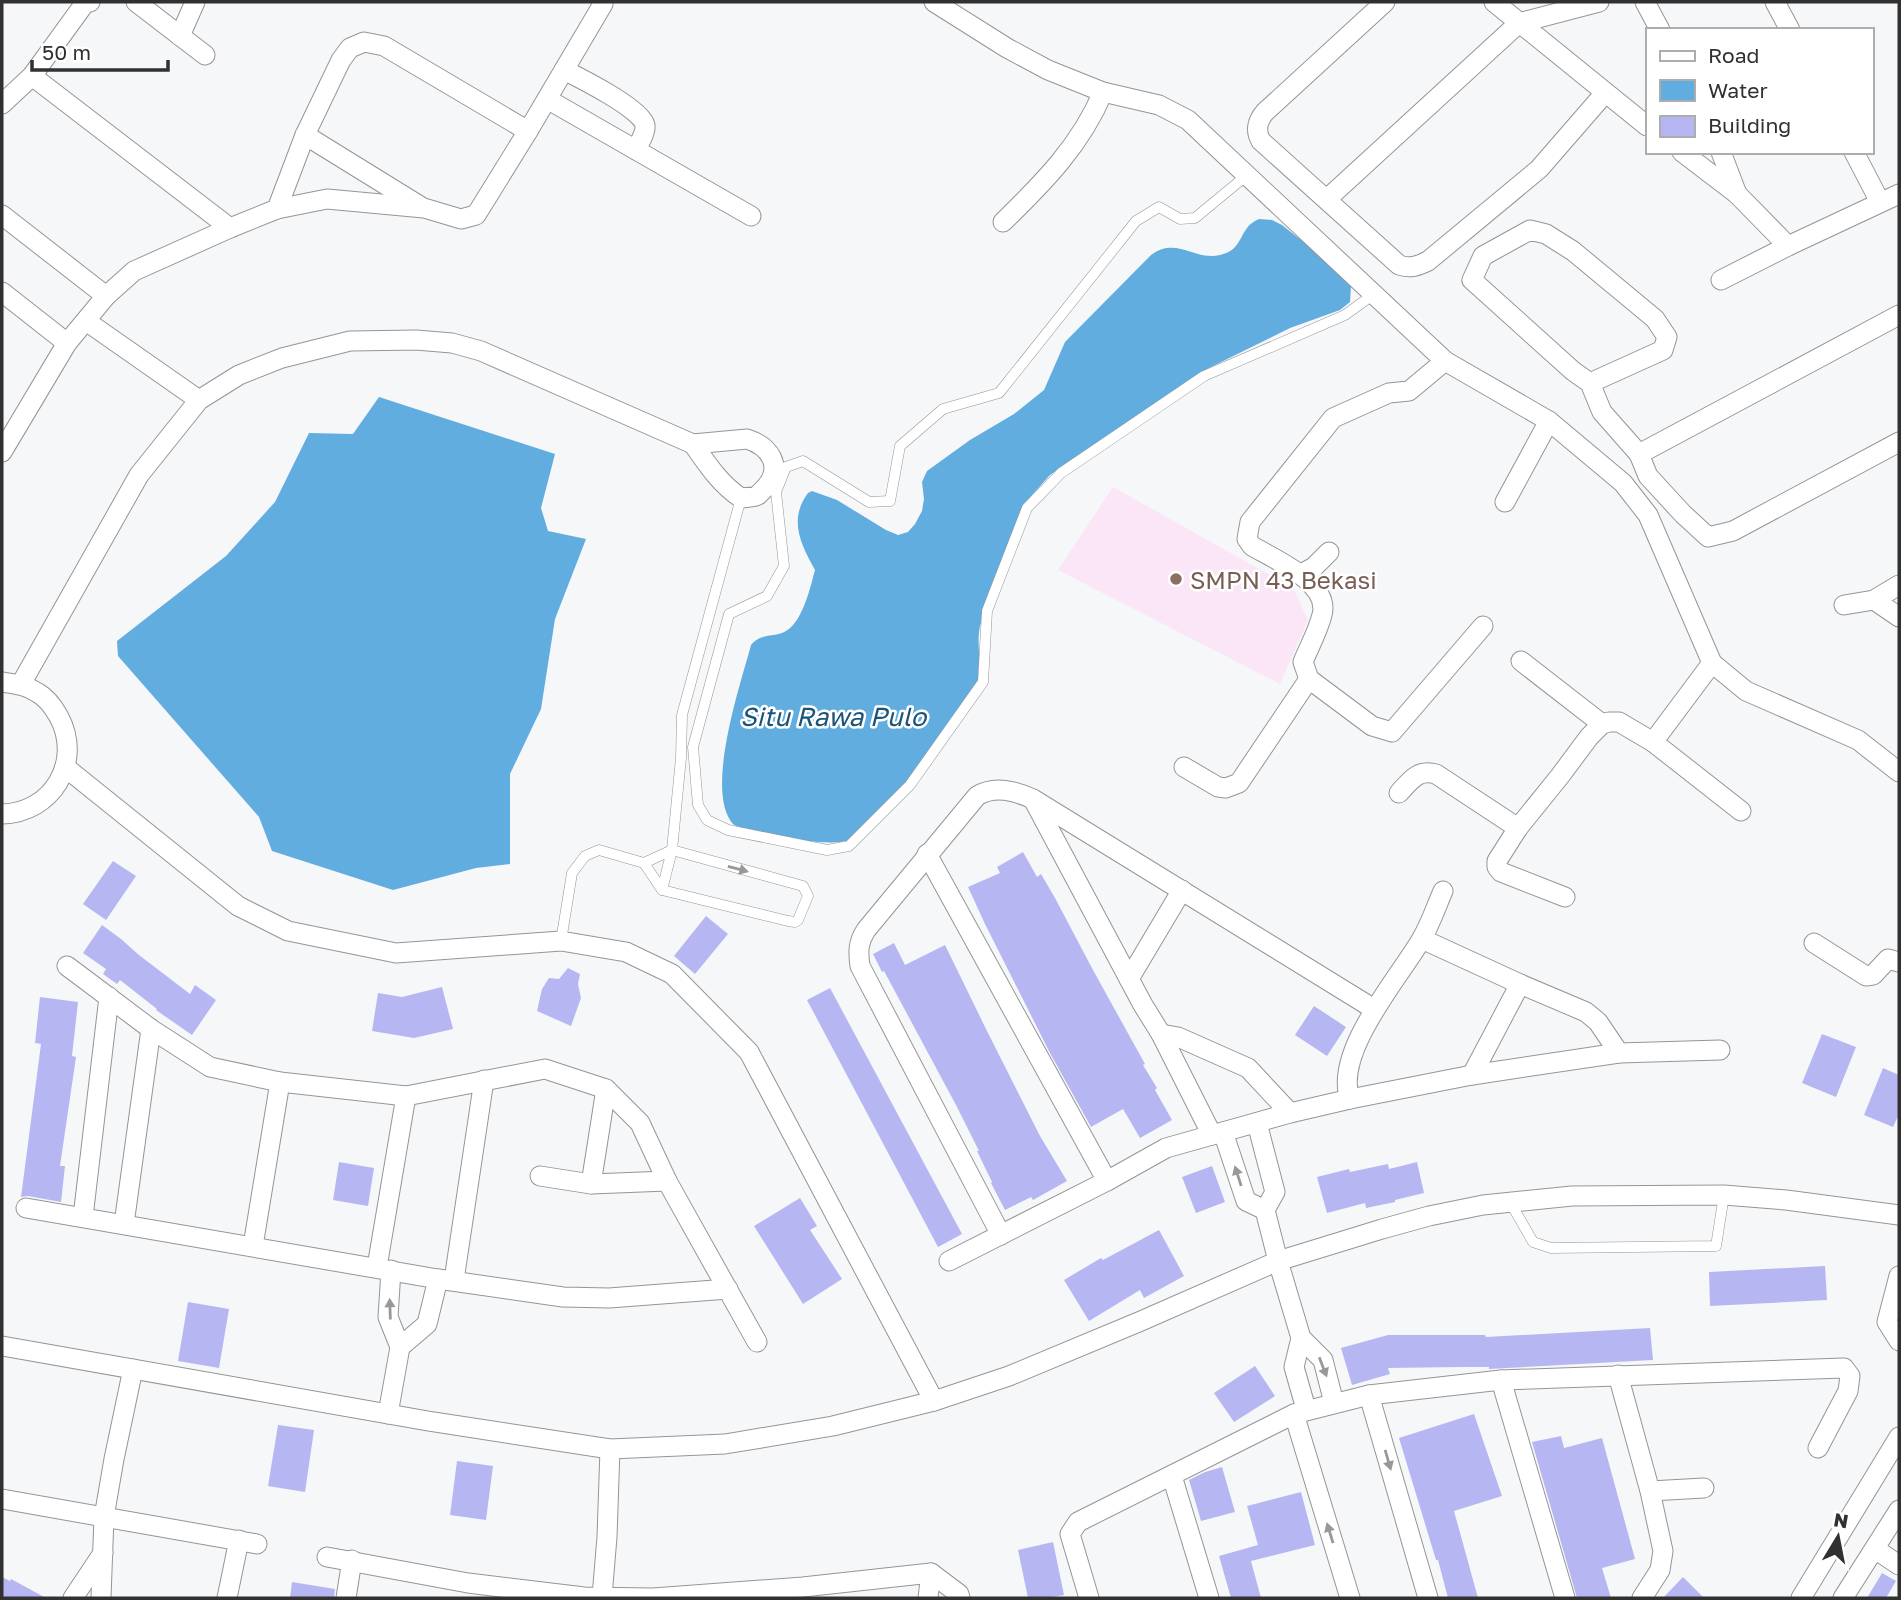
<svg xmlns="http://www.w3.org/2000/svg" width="1901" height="1600" font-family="'Golos Text',sans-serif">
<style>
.education{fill:#fae6f6}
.water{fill:#61addf}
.building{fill:#b6b7f2}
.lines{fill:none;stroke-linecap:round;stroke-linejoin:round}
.service-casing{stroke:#959597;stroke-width:11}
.minor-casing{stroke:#959597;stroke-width:21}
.service{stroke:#fff;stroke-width:10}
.minor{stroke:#fff;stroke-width:19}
.oneway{fill:#989898}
.education-dot{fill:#8d6e63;stroke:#fff;stroke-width:2.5}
.labels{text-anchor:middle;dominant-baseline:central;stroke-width:5;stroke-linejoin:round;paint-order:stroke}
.education-label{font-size:24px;fill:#785e54;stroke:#fff;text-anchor:start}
.water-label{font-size:26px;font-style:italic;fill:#1c5477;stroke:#fff}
</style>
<rect width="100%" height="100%" fill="#f6f7f9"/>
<path class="education" d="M1113 487 1293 588 1308 620 1280 684 1058 570Z"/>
<g class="water">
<path d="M1259 219 1272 220 1282 225 1340 271 1351 286 1350 302 1340 310 1290 328 1209 368 1050 475 1032 495 1026 505 1014 533 980 626C976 645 982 662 979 681L906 783 850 840C829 848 755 834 734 825 703 794 741 683 751 645 760 634 770 637 782 633 802 626 810 588 815 570 801 544 788 520 808 493L812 491 837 500 886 530 898 535 908 532 915 524 922 511 924 499 922 482 927 471 970 440 1014 414 1044 390 1065 342 1151 255C1177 236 1193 261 1220 255 1245 250 1238 227 1259 219Z"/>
<path d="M379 397 555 454 541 508 548 531 586 539 555 619 541 709 510 774V864L476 868 393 890 272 851 259 817 118 656 117 641 226 556 275 502 309 433 353 434Z"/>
</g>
<g class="building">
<path d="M1023 852 1037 877 1041 874 1055 898 1093 970 1145 1064 1143 1065 1157 1088 1155 1090 1172 1120 1140 1138 1123 1109 1091 1127 1050 1053 985 924 968 887 1000 873 997 867Z"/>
<path d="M113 861 136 876 106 920 83 904Z"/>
<path d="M706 916 728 934 695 974 674 956Z"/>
<path d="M102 925 121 939 139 955 190 994 195 985 216 1000 192 1035 156 1010 157 1009 120 980 117 984 103 974 106 969 83 953Z"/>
<path d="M894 943 905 965 945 945 986 1029 1040 1136 1067 1181 1033 1200 1031 1197 1005 1210 991 1183 992 1182 977 1151H979L956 1105 884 971 882 972 873 954Z"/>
<path d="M568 968 580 974 578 984 581 998 571 1026 537 1011 542 989 549 978 559 979Z"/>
<path d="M442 987 453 1029 414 1038 372 1031 378 993 402 997Z"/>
<path d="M830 988 962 1234 938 1247 807 1000Z"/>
<path d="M40 997 78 1002 72 1056 76 1057 60 1166H65L61 1202 28 1196 21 1197 41 1044 35 1043Z"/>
<path d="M1314 1006 1346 1027 1327 1056 1295 1035Z"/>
<path d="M1822 1034 1856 1047 1836 1097 1802 1083Z"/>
<path d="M1883 1068 1899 1075V1114L1893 1127 1864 1115Z"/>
<path d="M339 1162 374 1168 368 1206 333 1200Z"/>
<path d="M1417 1162 1424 1193 1395 1200V1202L1366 1208 1365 1203 1327 1213 1317 1177 1349 1169 1350 1172 1388 1164 1389 1169Z"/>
<path d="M1212 1166 1225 1202 1196 1213 1182 1177Z"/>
<path d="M800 1198 817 1226 810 1230 842 1279 803 1304 754 1226Z"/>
<path d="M1159 1230 1184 1276 1144 1298 1140 1290 1089 1321 1064 1280 1101 1258 1103 1260Z"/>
<path d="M1825 1266 1827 1300 1710 1306 1709 1272Z"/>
<path d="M188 1302 229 1309 219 1368 178 1361Z"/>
<path d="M1650 1328 1653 1360 1489 1369V1367H1461L1388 1368 1390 1374 1352 1385 1341 1348 1388 1335H1485L1486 1337Z"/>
<path d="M1255 1366 1275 1396 1234 1422 1214 1393Z"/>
<path d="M1474 1414 1502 1496 1454 1511 1478 1598H1448L1438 1560H1436L1399 1438Z"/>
<path d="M278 1425 314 1430 305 1492 268 1486Z"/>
<path d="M1561 1436 1564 1448 1602 1438 1635 1559 1602 1568 1611 1598H1577L1532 1442Z"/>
<path d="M457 1461 493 1466 486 1520 450 1515Z"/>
<path d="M1222 1467 1235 1512 1201 1521 1189 1480 1205 1472Z"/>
<path d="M1301 1492 1315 1545 1251 1561 1261 1598H1231L1219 1556 1258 1545 1247 1506Z"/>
<path d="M1053 1542 1064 1595 1047 1598H1028L1018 1550Z"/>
<path d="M1882 1573 1896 1581 1886 1598H1867Z"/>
<path d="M2 1577 10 1581 11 1579 46 1598H2Z"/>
<path d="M1683 1577 1704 1598H1663Z"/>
<path d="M292 1582 335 1589 334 1598H290Z"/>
</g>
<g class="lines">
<defs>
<g id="service">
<path d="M1247 175 1195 218 1180 219 1159 207 1136 221 999 393 943 409 900 446 890 501 869 502 803 461 786 467 776 492 784 566 767 596 729 614 693 747 698 805 707 820 728 830 827 850 849 846 910 785 983 682 987 611 1027 508 1061 473 1204 376 1345 315 1374 294"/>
<path d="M662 890 672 850 681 758 682 715 741 498"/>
<path d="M561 941 572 873 585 856 599 850 644 863 662 890 788 921 795 922 798 920 808 896 803 886 672 850 644 863"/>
<path d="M1510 1202 1533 1242 1551 1248 1716 1246 1724 1195"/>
</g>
<g id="minor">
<path d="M136 2 205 55"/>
<path d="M934 2 1007 48 1048 70 1103 92 1159 105 1188 120 1445 361 1549 421 1623 483 1648 515 1712 663 1746 691 1858 740 1899 772"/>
<path d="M1385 2 1265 112C1257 121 1255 131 1261 141L1399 265C1410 269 1418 266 1428 261L1539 169 1605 93"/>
<path d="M1494 2 1647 126"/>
<path d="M1645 2 1660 30"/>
<path d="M1775 2 1790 30"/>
<path d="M180 36 195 2"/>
<path d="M564 70C580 78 642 109 645 125 646 133 639 143 636 150"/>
<path d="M32 76 230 228"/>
<path d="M547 99 751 216"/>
<path d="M2 104 32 76 85 3 90 2"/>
<path d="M305 135 420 206"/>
<path d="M1682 152 1737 194 1788 246"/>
<path d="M1721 152 1737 194"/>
<path d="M1854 152 1880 202"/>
<path d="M1327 199 1519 23 1599 2"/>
<path d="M277 209 305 135 341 60 350 48 364 42 384 46 528 131"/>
<path d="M2 215 106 296"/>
<path d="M1003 222C1043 183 1081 145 1103 92"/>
<path d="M1721 280 1788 246 1899 194"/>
<path d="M2 292 67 343"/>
<path d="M86 321 199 400"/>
<path d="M1445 361 1409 391 1389 393 1333 418 1250 522 1247 539 1252 546C1274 559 1331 583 1322 615 1318 631 1309 647 1303 662L1309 679 1372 726 1392 732 1483 626"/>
<path d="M1590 383 1663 350 1667 337 1655 319 1573 251 1546 234 1530 230 1483 256 1472 280 1573 371 1590 383 1602 412 1639 454 1648 476 1683 514 1708 537 1733 531 1899 442"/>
<path d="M747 439C769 446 784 466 766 487 766 487 759 494 758 495 754 498 746 497 741 498 720 484 707 464 693 444Z"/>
<path d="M2 452 67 343 106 296 134 271 230 228 277 209 327 199 424 208 461 219 476 215 528 131 603 4"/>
<path d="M1639 454 1899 315"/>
<path d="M1505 502 1549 421"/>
<path d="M1301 574 1314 567 1329 552"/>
<path d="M1874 600 1899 617"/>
<path d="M1844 605 1874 600 1899 585"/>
<path d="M1521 661 1602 724"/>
<path d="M2 682C15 684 26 685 38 693 47 698 54 708 59 717 83 762 52 813 2 814"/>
<path d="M21 684 139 475 199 400 239 375 282 358 350 341 416 340 452 343 481 351 693 444"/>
<path d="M1653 742 1741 811"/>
<path d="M1184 767 1218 787 1226 788 1239 783 1309 679"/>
<path d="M1399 793C1411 780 1418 769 1436 774L1518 828"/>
<path d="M1033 799 1143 1005 1161 1034 1212 1135"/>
<path d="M927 854 1107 1181"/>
<path d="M1565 897 1501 872 1497 867V861L1518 828 1560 776 1589 737 1602 724 1609 722H1619L1653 742 1712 663"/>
<path d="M1422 939 1520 984 1586 1012 1598 1022 1619 1053"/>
<path d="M1814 943 1866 976 1873 975 1888 959 1899 962"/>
<path d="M67 966 151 1029 210 1067 280 1082 406 1096 545 1069 606 1089 640 1123 667 1181 757 1342"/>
<path d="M1129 979 1182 890"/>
<path d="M1161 1034 1178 1037 1248 1068 1290 1113"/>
<path d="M1472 1075 1520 984"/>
<path d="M1350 1099C1333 1053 1398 979 1421 940 1430 925 1436 907 1443 891"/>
<path d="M1257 1123 1275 1192 1265 1210 1278 1261 1301 1338 1323 1360 1334 1403"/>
<path d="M1223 1132 1246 1201 1265 1210"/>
<path d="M540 1176 591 1184 667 1181"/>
<path d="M591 1184 606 1089"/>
<path d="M26 1208 438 1279 563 1297 609 1298 728 1289"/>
<path d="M83 1217 109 997"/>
<path d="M124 1224 151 1029"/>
<path d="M1001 1235 860 966C858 952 858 942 866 930L977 796C995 785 1015 791 1033 799L1374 1009"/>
<path d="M253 1246 280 1082"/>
<path d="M949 1261 1107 1181 1166 1148 1290 1113 1350 1099 1472 1075 1619 1053 1720 1050"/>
<path d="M377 1267 406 1096"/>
<path d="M1899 1276 1887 1322 1899 1341"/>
<path d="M454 1280 484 1080"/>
<path d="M1301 1338 1294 1367 1306 1409"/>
<path d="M2 1346 428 1421 610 1449 725 1444 833 1426 934 1401 749 1052 672 974 626 952 561 941 396 953 288 931 238 906 65 767"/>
<path d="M400 1347 427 1324 438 1279"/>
<path d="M1618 1375 1650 1491 1663 1551 1660 1570 1642 1598"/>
<path d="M1501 1380 1565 1598"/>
<path d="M1369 1395 1428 1598"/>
<path d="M934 1401 1009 1376 1141 1321 1278 1261 1382 1229 1429 1216 1483 1205 1572 1196 1724 1195 1786 1200 1899 1215"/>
<path d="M388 1414 400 1347 388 1317 391 1270"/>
<path d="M1294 1414 1350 1598"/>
<path d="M1172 1476 1209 1598"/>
<path d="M1650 1491 1704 1488"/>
<path d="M2 1499 257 1544"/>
<path d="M1875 1549 1899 1565"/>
<path d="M327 1557 468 1583 584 1597 653 1598 803 1587 931 1573 959 1594 960 1598"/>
<path d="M602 1597 607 1537 610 1449"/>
<path d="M73 1598 103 1553"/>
<path d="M101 1598 104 1517 114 1459 133 1369"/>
<path d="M227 1598 239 1540"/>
<path d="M346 1598 352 1560"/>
<path d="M928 1598 931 1573"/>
<path d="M1089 1598 1070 1534 1078 1522 1294 1414 1369 1395 1501 1380 1844 1368 1850 1376 1848 1391 1818 1448"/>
<path d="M1801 1598 1899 1437"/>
<path d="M1843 1598 1899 1510"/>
</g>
</defs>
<use href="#service" class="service-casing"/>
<use href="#minor" class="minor-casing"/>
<use href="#service" class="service"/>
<use href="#minor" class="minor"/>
</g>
<defs><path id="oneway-solid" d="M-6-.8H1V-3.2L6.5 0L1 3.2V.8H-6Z" transform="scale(1.75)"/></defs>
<g class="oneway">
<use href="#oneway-solid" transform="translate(738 869) rotate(15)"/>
<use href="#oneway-solid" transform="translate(1238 1176) rotate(-108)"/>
<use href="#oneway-solid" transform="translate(390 1309) rotate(-92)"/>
<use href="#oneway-solid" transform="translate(1323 1367) rotate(69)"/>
<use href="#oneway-solid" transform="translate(1388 1460) rotate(74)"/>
<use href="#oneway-solid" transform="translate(1330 1533) rotate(-107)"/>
</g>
<circle class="education-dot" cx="1176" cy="579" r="7"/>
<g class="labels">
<g class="education-label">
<text x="1190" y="579">SMPN 43 Bekasi</text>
</g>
<g class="water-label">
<text x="833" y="716">Situ Rawa Pulo</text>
</g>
</g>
<rect width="1901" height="1600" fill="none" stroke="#313132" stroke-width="7"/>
<rect x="1646" y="28" width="228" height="126" fill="#ffffff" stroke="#adadad" stroke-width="2"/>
<rect x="1660" y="51" width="35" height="10" fill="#ffffff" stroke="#adadad" stroke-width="2"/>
<text x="1708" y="63" font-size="21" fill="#313132">Road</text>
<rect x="1660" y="80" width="35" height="21" fill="#61addf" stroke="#adadad" stroke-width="2"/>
<text x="1708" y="98" font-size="21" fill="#313132">Water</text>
<rect x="1660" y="116" width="35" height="21" fill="#b6b7f2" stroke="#adadad" stroke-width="2"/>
<text x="1708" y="133" font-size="21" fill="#313132">Building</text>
<g transform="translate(1838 1537) rotate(10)" stroke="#ffffff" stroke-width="5" paint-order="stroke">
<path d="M0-5L12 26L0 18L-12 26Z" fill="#313132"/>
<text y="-10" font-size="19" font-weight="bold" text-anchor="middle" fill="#313132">N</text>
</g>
<path d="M32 60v10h136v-10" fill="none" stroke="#313132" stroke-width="3.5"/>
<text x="42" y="60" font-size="21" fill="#313132" stroke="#ffffff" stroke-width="5" paint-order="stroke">50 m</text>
</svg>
